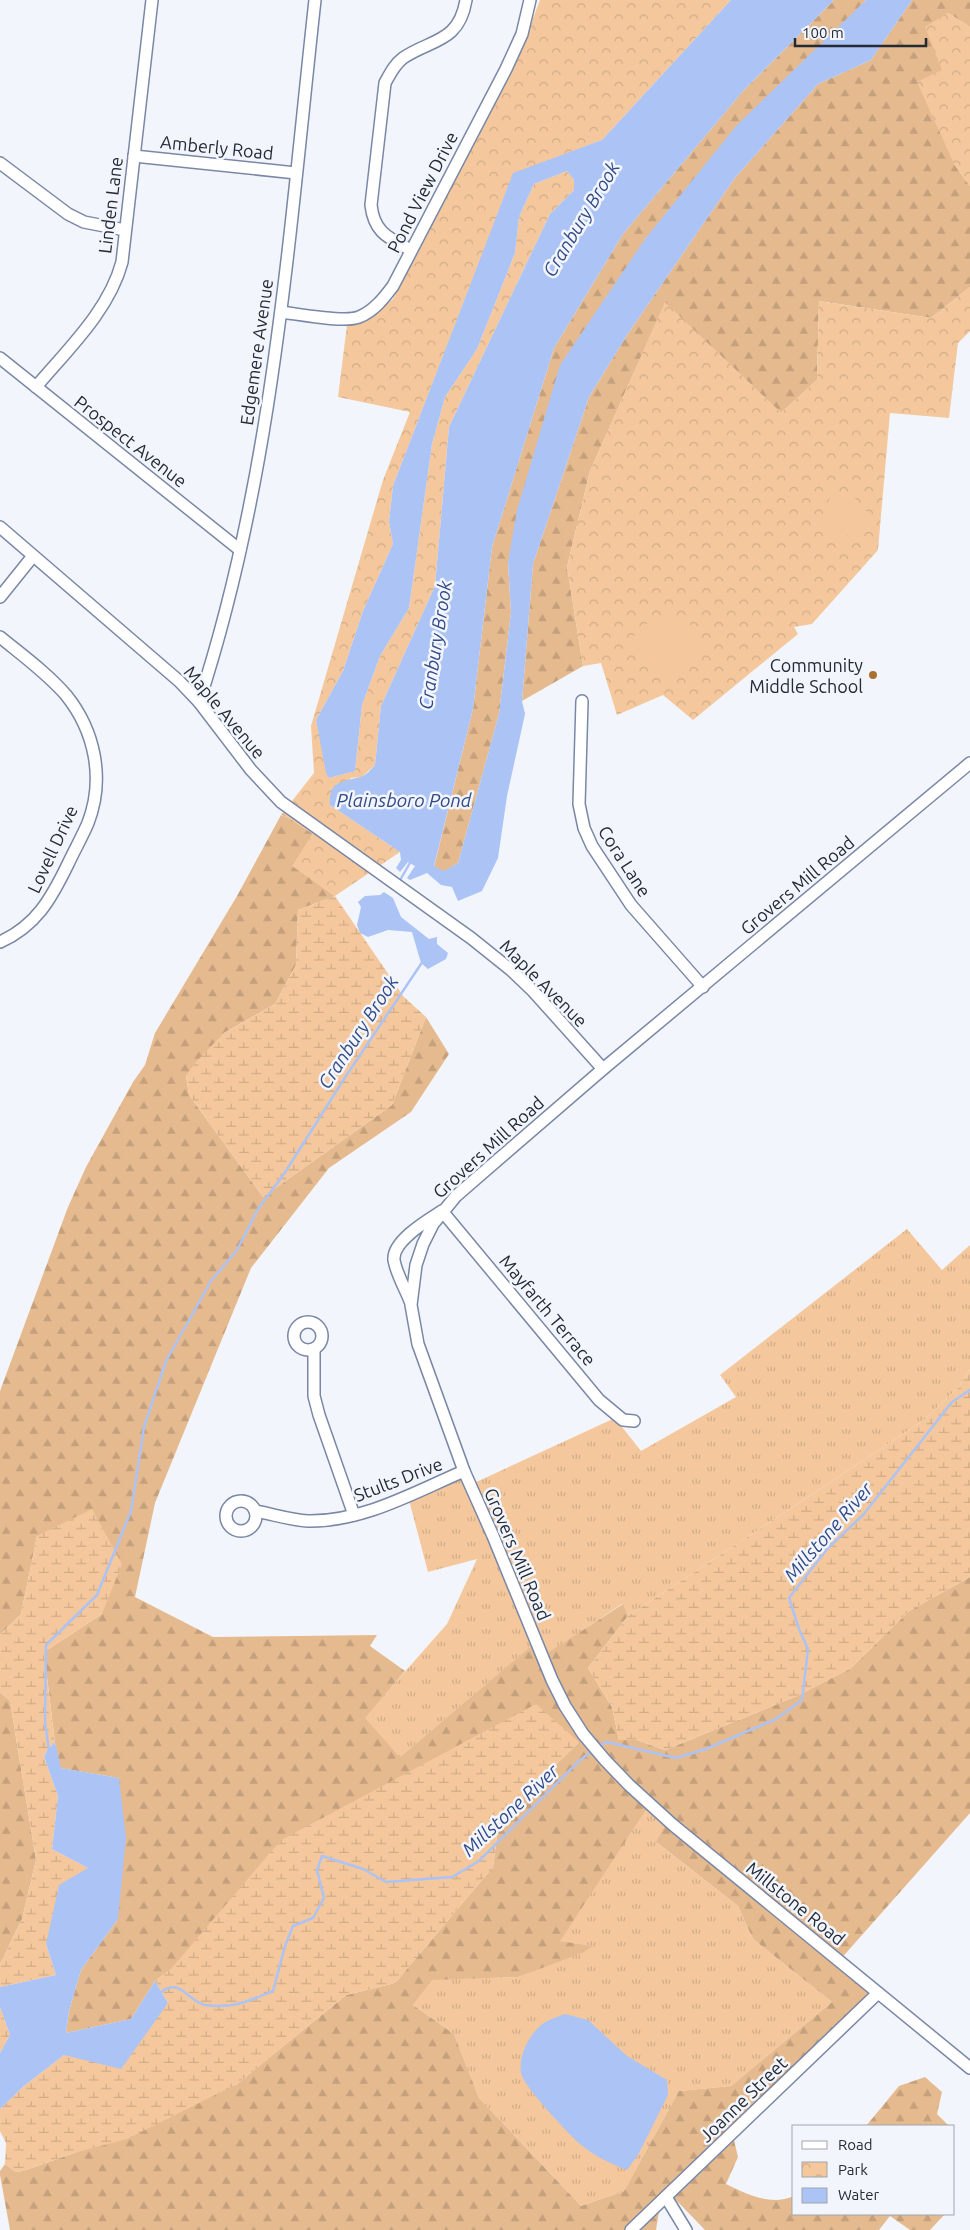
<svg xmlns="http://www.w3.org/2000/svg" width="970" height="2230" font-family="Ubuntu,sans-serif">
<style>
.grass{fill:url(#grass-tufts)}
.forest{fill:url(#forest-firs);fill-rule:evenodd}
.wetland{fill:url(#wetland-marsh)}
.park{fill:url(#park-crowns)}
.pitch{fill:#f4c89c}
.water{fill:#acc3f6}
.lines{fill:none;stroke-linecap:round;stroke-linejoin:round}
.stream{stroke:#acc3f6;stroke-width:2.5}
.minor-casing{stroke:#7a87a5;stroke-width:14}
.minor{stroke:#fff;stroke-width:11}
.poi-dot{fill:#aa702f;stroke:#f2f6fc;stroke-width:2}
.labels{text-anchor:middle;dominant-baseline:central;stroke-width:5;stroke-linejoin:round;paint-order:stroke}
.street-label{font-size:18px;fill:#242a36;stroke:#f2f6fc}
.poi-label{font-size:18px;fill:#242a36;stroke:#f2f6fc;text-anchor:end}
.water-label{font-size:19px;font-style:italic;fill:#324a88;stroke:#f2f6fc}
</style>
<defs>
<pattern id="grass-tufts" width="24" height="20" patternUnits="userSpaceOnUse" patternTransform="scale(1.25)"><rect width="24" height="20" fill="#f4c89c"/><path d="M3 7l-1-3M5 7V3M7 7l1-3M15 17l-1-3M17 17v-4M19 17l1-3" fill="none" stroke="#d1ac87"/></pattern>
<pattern id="forest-firs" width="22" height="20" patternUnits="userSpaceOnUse" patternTransform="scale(1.25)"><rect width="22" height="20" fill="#e6ba8f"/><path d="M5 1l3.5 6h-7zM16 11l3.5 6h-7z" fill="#c5a07c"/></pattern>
<pattern id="wetland-marsh" width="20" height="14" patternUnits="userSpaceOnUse" patternTransform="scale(1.25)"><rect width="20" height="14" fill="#f4c89c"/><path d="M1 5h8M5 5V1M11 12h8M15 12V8" fill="none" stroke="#d1ac87"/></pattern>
<pattern id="park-crowns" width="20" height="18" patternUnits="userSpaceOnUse" patternTransform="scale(1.25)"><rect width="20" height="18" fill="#f4c89c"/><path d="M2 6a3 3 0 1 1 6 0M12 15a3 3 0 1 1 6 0" fill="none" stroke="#d1ac87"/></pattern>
</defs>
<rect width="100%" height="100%" fill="#f2f6fc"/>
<g class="grass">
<path d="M907 1229 942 1270 970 1245V1369L959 1387 924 1420 628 1616 622 1604 543 1657 536 1642 400 1757 364 1718 447 1624 477 1559 428 1572 409 1500 471 1473 474 1483 615 1418 641 1451 736 1397 720 1375Z"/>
<path d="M650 1804 668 1820 657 1843 738 1906 753 1939 832 2002 731 2086 679 2091 624 2191 581 2206 479 2098 454 2034 413 2005 432 1979 518 1977 592 1946 559 1941Z"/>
</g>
<g class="forest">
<path d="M834 0H866L645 239 508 562 511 612 499 714 458 863 444 872 434 867 473 709 492 547 554 348 623 234 743 91Z"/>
<path d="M912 0H970V27L948 13 942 70 954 164 970 186V287L931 318 819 301 817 380 781 413 665 303 590 471 567 567 583 666 522 701 533 564 589 397 627 335 734 179 818 84 871 60Z"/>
<path d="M281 815 289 818 313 834 293 866 335 896 298 910 296 965 275 1004 224 1033 186 1076 189 1095 263 1197 392 1105 426 1017 449 1054 411 1112 329 1168 251 1268 155 1503 135 1597 213 1637 377 1635 370 1646 405 1671 365 1718 400 1757 537 1641 543 1656 623 1604 628 1616 588 1668 612 1707 619 1740H637L665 1750 797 1696 851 1668 909 1611 970 1577V1813L839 1961 877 1991 662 2193 656 2230H10L0 2175V2171L5 2164 16 2172 23 2171 74 2153 237 2084 346 1995 395 1983 493 1867 499 1820 579 1742 170 1970 155 1981 131 2019 66 2033 69 2011 81 1970 118 1919 119 1778 60 1768 55 1742 44 1652 102 1614 37 1536 21 1614 0 1635V1391L68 1207 86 1167 133 1082 145 1065 155 1033 237 896ZM650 1804 668 1820 656 1842 738 1906 753 1939 832 2002 731 2086 679 2091 624 2191 581 2206 479 2098 454 2034 413 2005 432 1980 518 1977 582 1953 593 1946 560 1941Z"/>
<path d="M0 1692 10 1701 36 1860 22 1919 0 1964Z"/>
<path d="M925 2077 942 2092 937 2114 949 2126H866L899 2086Z"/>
<path d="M734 2140 738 2157 726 2184C748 2195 771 2206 794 2196V2214H945L930 2230H910L890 2216 879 2230H705L674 2198Z"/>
</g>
<g class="wetland">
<path d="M335 896 404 997 426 1017 392 1105 263 1197 189 1095 186 1076 195 1063 224 1033 275 1004 296 965 298 910Z"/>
<path d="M970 1369V1577L909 1611 851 1668 797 1696 665 1750 637 1740H619L612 1707 588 1668 628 1616 924 1420 959 1387Z"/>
<path d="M92 1509 122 1564 102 1614 44 1652 55 1742 48 1749 44 1757 58 1796 52 1849 88 1868 46 1944 56 1975 0 1987V1964L22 1919 36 1860 10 1701 0 1692V1635L21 1614 37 1536Z"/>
<path d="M536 1704 579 1742 499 1820 493 1867 395 1983 346 1995 237 2084 127 2139 74 2153 23 2171 16 2172 5 2164 6 2143 0 2131V2109L24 2086 64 2055 168 2003 155 1981 170 1970 281 1840Z"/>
<path d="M0 2007 10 2035 0 2053Z"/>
</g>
<g class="park">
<path d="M540 0H731L602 140 513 174 393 486 389 522 393 544 363 611 343 671 316 720 329 778 355 771 362 705 380 656 409 608 432 444 445 397 477 349 515 253 519 217 534 184 567 171 574 180V190L550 214 449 427 435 586 381 706 375 765 362 777 351 778 330 805 400 852 335 896 292 866 313 834 289 818 281 815 314 773 311 726 383 480 410 412 338 397 347 325C367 322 378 312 393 299L514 68Z"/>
<path d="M948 13 970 27V186L954 164 917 82 942 70 925 27Z"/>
<path d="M970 287V331L958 343 949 418 890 413 878 550 812 624 794 627 798 634 693 720 663 695 617 715 601 663 583 666 567 567 590 471 665 302 781 413 817 380 819 301 931 318Z"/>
</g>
<g class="pitch">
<path d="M845 490 852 495 870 515C868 525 851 535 842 538 823 531 821 515 830 498Z"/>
<path d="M666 615C691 620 694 626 705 648L669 678 670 681 664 684 661 677 632 641C638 626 651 621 666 615Z"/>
</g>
<g class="water">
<path d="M731 0H834L743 91 623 234 554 348 492 547 473 709 434 866 444 871 458 863 499 714 511 612 508 562 517 510 560 365 645 239 736 126 866 0H912L871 60 818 84 734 179 627 335 589 397 533 564 522 701 525 714 507 796 498 858 482 891 458 901 452 887 441 885 427 873 410 880 407 878 415 866 408 862 400 872 396 868 401 860 400 852 330 805C328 781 342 782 360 777 366 776 371 769 375 765L381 706 435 586 449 427 550 214 574 190V180L567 171 534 184 519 217 515 253 477 349 445 397 432 444 409 608 380 656 362 705 355 771 329 778 326 773 316 720 343 671 363 611 393 544 389 522 393 486 513 173 602 140Z"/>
<path d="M384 892 393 898 401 917 429 939 437 937V944L448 953 446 959 428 969 421 963 412 932 388 930 368 937 360 933 357 925 361 907 358 902 365 896 380 895Z"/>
<path d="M55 1742 61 1768 119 1778 126 1838 118 1919 81 1970 69 2011 66 2033 131 2019 155 1981 168 2003 121 2069 64 2055 24 2086 0 2109V2053L10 2035 0 2007V1987L56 1975 46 1944 59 1885 88 1868 52 1849 58 1796 44 1757 48 1749Z"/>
<path d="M565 2014 588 2020 627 2056 667 2080 668 2095 638 2155 627 2170C611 2164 594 2156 580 2144 569 2134 523 2086 521 2073 518 2055 531 2030 547 2021 553 2018 560 2016 565 2014Z"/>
</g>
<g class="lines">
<g class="stream">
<path d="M399 882 411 861"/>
<path d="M598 1746 607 1742 676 1758 706 1749 776 1719 802 1700 808 1649 799 1629 789 1598 827 1549 863 1515 952 1402 970 1390"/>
<path d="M49 1751 45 1722 46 1645 97 1595 131 1511 144 1427 166 1361 211 1281 237 1250 258 1209 284 1174 344 1079 423 961"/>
<path d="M161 1992C181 1977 188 2002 205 2005 232 2009 249 2001 273 1991L285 1946 293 1926 313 1918 324 1898 317 1870 322 1856 363 1869 386 1882 452 1877 479 1861 579 1761 592 1751"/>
</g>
<defs>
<g id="minor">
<path d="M134 156 296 173"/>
<path d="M0 163 68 214 84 222 125 230"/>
<path d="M411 250C389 238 374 233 371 205L385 83C390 74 394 65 403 58 431 39 459 43 466 0"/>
<path d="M281 312C298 314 345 323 359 317 374 311 384 298 393 286L506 69 522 34 530 0"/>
<path d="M0 358 240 550"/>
<path d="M36 387C67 350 109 311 122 262L152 0"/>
<path d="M0 527 179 681 199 702 251 770 281 802 471 938 511 970 533 991 603 1069"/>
<path d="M0 597 33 556"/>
<path d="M0 637C22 655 47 673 66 695 95 731 105 779 88 823 82 837 74 851 68 864 51 899 36 926 0 942"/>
<path d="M582 701 579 804 584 828 592 846 631 905 703 987"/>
<path d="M199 702C273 476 289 235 315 0"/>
<path d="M970 763 603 1069 456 1196 433 1224 423 1244 416 1265 411 1305 418 1344 464 1471 493 1536 552 1680 565 1706 583 1734 605 1760 629 1785 673 1825 970 2068"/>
<path d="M410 1301C405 1288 396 1273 394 1260 392 1241 428 1220 442 1211L599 1400 623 1420 634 1421"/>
<circle cx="308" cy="1336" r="14"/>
<path d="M314 1349V1396L319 1415 354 1515"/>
<circle cx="241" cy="1516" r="15"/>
<path d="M255 1511C272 1514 291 1520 308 1521 363 1522 415 1492 464 1471"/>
<path d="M666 2197 686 2230"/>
<path d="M631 2230 878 1993"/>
</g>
</defs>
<use href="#minor" class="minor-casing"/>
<use href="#minor" class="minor"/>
</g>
<circle class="poi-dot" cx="873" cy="675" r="5"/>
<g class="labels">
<g class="street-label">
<text transform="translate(217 147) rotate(6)">Amberly Road</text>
<text transform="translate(422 192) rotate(-63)">Pond View Drive</text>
<text transform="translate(110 205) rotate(-83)">Linden Lane</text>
<text transform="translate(256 352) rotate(-82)">Edgemere Avenue</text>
<text transform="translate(131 441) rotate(38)">Prospect Avenue</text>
<text transform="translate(225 712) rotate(50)">Maple Avenue</text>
<text transform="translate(52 849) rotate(-65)">Lovell Drive</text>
<text transform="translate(625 861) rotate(57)">Cora Lane</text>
<text transform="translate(797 885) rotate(-40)">Grovers Mill Road</text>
<text transform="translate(544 983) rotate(45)">Maple Avenue</text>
<text transform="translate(488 1147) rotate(-42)">Grovers Mill Road</text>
<text transform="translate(548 1310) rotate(50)">Mayfarth Terrace</text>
<text transform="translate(398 1479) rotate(-21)">Stults Drive</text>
<text transform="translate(518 1554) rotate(67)">Grovers Mill Road</text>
<text transform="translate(796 1903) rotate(39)">Millstone Road</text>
<text transform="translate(743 2099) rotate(-44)">Joanne Street</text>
</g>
<g class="poi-label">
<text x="863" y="665">Community<tspan x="863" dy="21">Middle School</tspan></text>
</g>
<g class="water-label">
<text transform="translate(581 219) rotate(-59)">Cranbury Brook</text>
<text transform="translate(435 645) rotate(-81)">Cranbury Brook</text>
<text x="404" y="800">Plainsboro Pond</text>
<text transform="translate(358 1032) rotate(-57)">Cranbury Brook</text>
<text transform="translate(828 1532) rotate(-49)">Millstone River</text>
<text transform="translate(510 1810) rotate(-43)">Millstone River</text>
</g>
</g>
<rect x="792" y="2125" width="162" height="90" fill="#f2f6fc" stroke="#a0a4ad"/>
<rect x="802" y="2141" width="25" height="8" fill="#ffffff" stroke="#a0a4ad"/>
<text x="838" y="2150" font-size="15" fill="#242a36">Road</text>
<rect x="802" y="2162" width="25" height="15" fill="url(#park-crowns)" stroke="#a0a4ad"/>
<text x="838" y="2175" font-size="15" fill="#242a36">Park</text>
<rect x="802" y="2188" width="25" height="15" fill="#acc3f6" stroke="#a0a4ad"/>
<text x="838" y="2200" font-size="15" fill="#242a36">Water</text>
<path d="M795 38v8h131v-8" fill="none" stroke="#242a36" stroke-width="2.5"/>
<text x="802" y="38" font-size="15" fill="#242a36" stroke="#f2f6fc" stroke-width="4" paint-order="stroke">100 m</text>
</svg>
